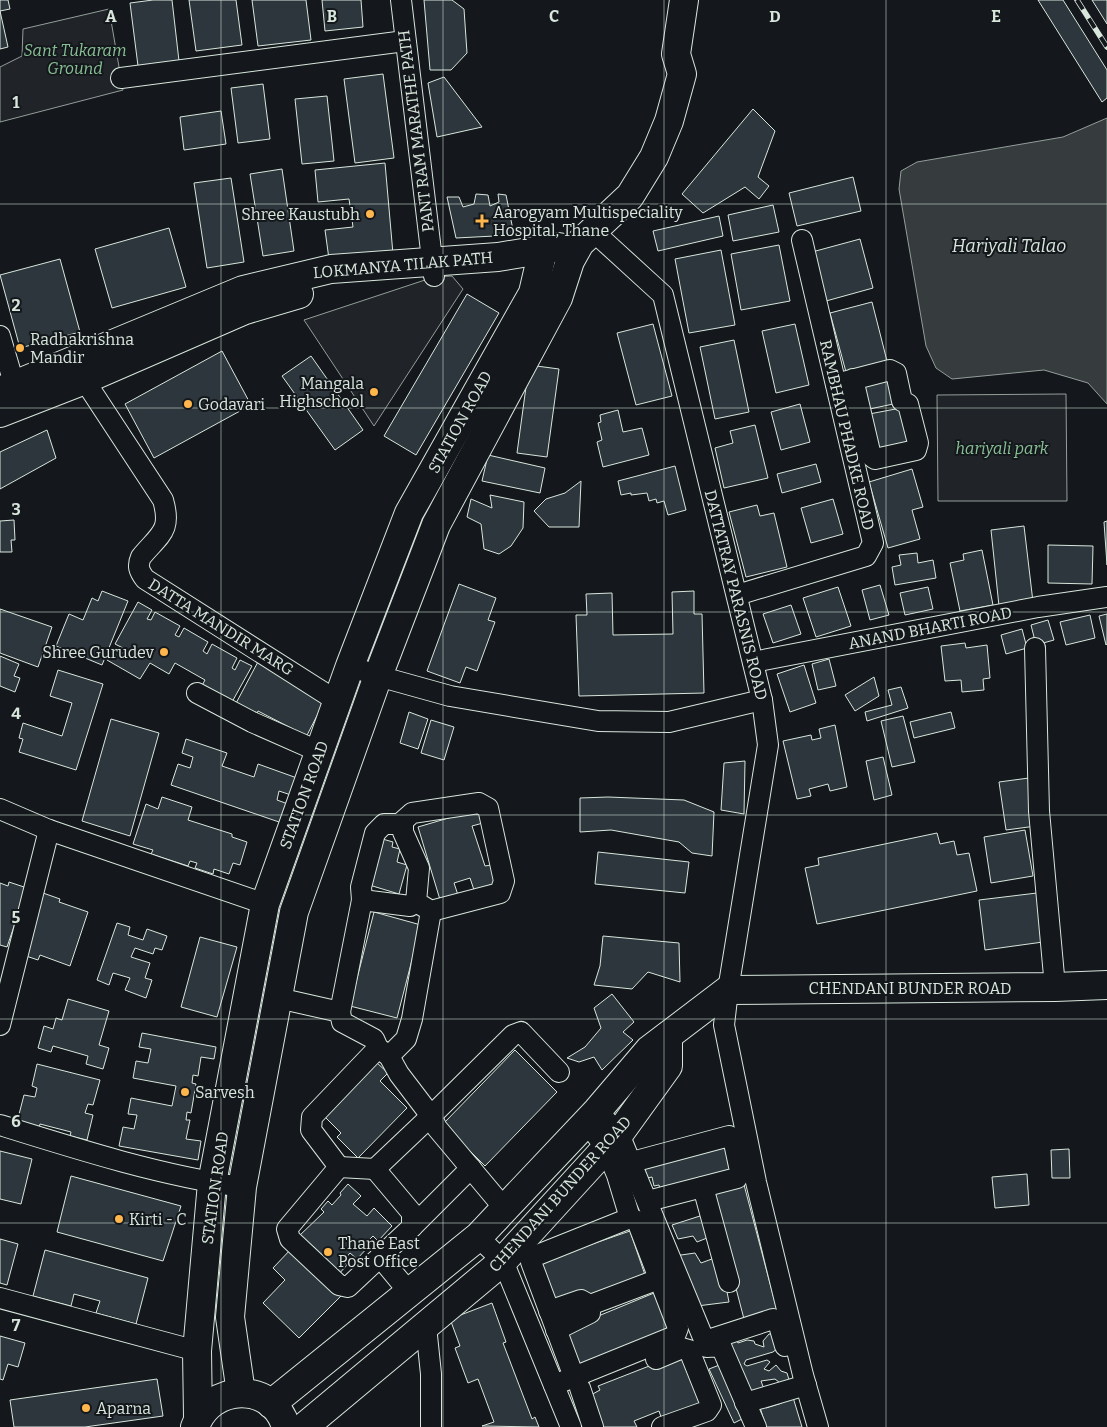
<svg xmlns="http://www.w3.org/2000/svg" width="1107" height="1427" font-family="Bitter,serif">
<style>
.green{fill:#202428;stroke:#939e99}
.water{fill:#363b3e;stroke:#939e99}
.building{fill:#2c363c;stroke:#d8e6dc}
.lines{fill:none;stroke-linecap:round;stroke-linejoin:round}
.street-casing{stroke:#d8e6dc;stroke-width:22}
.secondary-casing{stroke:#d8e6dc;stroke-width:30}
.street{stroke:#14181c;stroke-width:20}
.secondary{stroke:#14181c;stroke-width:28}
.rail-casing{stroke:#d8e6dc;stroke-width:5.5}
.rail{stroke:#14181c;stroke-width:4;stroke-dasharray:11;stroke-linecap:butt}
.grid{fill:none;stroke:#d8e6dc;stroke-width:1;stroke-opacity:0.55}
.poi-dot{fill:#ffb74d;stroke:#14181c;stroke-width:2}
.labels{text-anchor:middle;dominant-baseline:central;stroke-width:4;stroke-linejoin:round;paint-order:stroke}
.park-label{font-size:16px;font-style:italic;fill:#8ac095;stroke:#14181c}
.street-label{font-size:16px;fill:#d8e6dc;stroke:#14181c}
.poi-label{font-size:16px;fill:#d8e6dc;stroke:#14181c;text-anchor:start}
.water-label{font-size:18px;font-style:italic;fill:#d8e6dc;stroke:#14181c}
.grid-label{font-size:16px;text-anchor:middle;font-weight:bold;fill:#d8e6dc;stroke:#14181c;stroke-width:4;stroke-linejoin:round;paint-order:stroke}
</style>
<rect width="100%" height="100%" fill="#14181c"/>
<g class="green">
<path d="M109 9 123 90 0 122V67L22 56 23 29Z"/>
<path d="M452 276 463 289 374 426 304 320 434 277Z"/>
<path d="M1066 394 1067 501H938L937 395Z"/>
</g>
<path class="water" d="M1107 118V404L1088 383 1044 370 952 379 936 368 926 346 899 189 901 171 917 162 1063 137Z"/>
<g class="building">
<path d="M0 0H8L10 9 0 11 8 47 0 49Z"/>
<path d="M153 0H172L179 61 138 66 130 3Z"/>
<path d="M189 0H236L242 45 196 51Z"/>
<path d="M252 0H306L311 40 258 46Z"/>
<path d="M322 0H361L363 27 325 31Z"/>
<path d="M424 0H452L464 9 467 53 451 70H430Z"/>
<path d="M1038 0H1063L1107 70V98L1102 102Z"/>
<path d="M1092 0H1107V24Z"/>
<path d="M383 74 394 158 355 163 344 79Z"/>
<path d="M444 77 482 127 437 137 428 83Z"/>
<path d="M263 84 270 139 238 143 231 88Z"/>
<path d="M327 96 334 161 302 164 295 99Z"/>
<path d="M753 109 775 131 758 177 769 186 759 199 745 187 703 213 682 194Z"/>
<path d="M221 111 226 144 184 150 180 117Z"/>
<path d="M385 163 393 254 329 259 325 230 353 227 349 199 318 202 315 170Z"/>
<path d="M282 169 294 251 263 256 250 174Z"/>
<path d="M853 177 861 211 797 226 789 193Z"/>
<path d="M231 178 244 262 207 268 194 183Z"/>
<path d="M476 194 488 195 490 206 499 202 498 194 506 195 514 235 456 238 447 197H459L463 207 474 204Z"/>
<path d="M773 205 779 232 733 241 728 215Z"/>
<path d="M719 216 723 236 658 251 653 231Z"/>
<path d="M169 228 186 287 112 308 95 249Z"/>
<path d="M860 239 873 288 826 301 812 252Z"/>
<path d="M779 245 790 301 741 310 731 254Z"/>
<path d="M721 250 735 325 689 333 675 259Z"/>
<path d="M60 259 80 332 20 348 0 275Z"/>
<path d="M467 294 499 313 416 455 384 436Z"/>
<path d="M872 302 887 361 846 372 830 313Z"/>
<path d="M653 324 672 396 636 405 617 333Z"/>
<path d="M795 324 809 385 776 393 762 331Z"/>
<path d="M734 340 749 412 715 419 700 347Z"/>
<path d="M222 351 251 405 154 458 125 404Z"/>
<path d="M311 356 363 430 335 450 282 376Z"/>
<path d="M529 365 559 369 547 457 517 453Z"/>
<path d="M891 375 898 403 865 410 858 382Z"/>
<path d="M800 404 810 442 781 450 771 412Z"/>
<path d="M906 407 915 446 874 457 864 415Z"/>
<path d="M618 410 623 432 642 428 649 455 603 467 597 442 602 440 598 423 601 422 600 415Z"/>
<path d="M755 425 768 478 724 488 715 448 733 443 730 431Z"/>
<path d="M47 430 56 458 0 489V452Z"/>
<path d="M488 455 545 468 540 493 482 481Z"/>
<path d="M816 464 821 482 782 493 777 474Z"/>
<path d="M675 466 686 510 668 515 664 501 657 503 656 499 649 501 647 493 631 495V493L621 495 618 481Z"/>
<path d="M912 469 923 507 912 510 920 539 888 548 869 482Z"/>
<path d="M581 481 579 527H549L534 511 546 499 565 493Z"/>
<path d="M490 495 524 502 523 528 511 546 499 554 484 549 481 524 467 517 471 499 492 508Z"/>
<path d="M833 499 843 534 811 543 801 508Z"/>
<path d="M757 505 760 516 774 513 787 567 746 577 729 512Z"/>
<path d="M14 520 15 540H11L12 552H0V521Z"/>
<path d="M1107 521V565L1104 522Z"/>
<path d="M1024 526 1033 602 999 606 991 530Z"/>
<path d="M1048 545 1093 546 1092 584 1048 583Z"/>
<path d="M982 550 993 605 960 611 950 563 964 560 963 554Z"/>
<path d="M917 553 918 563 933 560 936 578 895 585 892 567 901 565 899 555Z"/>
<path d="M459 584 496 598 488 620 495 622 477 671 466 667 460 683 427 671Z"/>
<path d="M880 585 889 615 870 620 862 590Z"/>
<path d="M838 587 851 626 816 637 803 598Z"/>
<path d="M928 587 933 609 905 615 900 593Z"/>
<path d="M102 591 128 601 102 665 56 646 69 614 83 620 92 598 98 601Z"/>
<path d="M694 591V614H702L704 693 579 696 576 615H587L586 594 612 593 613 635 673 634 672 592Z"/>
<path d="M138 602 152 610 147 619 151 620 155 612 180 626 175 635 179 637 184 628 208 642 203 651 207 654 212 644 237 658 232 668 235 670 240 660 252 666 232 702 199 691 205 680 175 663 169 674 150 663 140 679 107 660 113 649 122 654 125 649 115 644Z"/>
<path d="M791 605 801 634 773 643 763 614Z"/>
<path d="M0 609 52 627 38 667 0 653Z"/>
<path d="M1107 614V644L1106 645 1099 616Z"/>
<path d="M1090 615 1095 638 1066 645 1060 622Z"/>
<path d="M1048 620 1054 640 1036 645 1031 625Z"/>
<path d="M1022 629 1027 648 1006 654 1001 635Z"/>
<path d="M965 643 966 648 987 645 990 678 983 679 984 690 962 692 961 680 945 681 941 646Z"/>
<path d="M0 656 19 664 14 676 20 678 15 692 0 686Z"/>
<path d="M260 658 325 700 303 743 291 735 293 729 258 711 254 720 234 707Z"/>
<path d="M829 659 836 686 818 690 812 664Z"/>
<path d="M804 665 816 703 790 712 777 674Z"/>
<path d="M58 670 103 684 76 770 19 752 23 739 19 738 23 723 62 736 72 703 50 696Z"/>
<path d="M874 677 879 696 855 711 845 695Z"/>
<path d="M901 687 908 708 867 721 865 712 892 705 888 690Z"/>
<path d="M409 712 428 719 418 749 400 743Z"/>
<path d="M951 712 955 728 914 738 910 722Z"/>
<path d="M903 716 915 762 892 767 881 721Z"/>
<path d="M111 719 159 733 130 836 82 821Z"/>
<path d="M431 720 454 727 444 760 421 753Z"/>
<path d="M835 725 847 787 830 791 828 784 809 789 811 796 797 799 783 741 811 735 812 740 821 738 819 729Z"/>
<path d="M186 739 227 753 222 766 254 777 258 764 297 778 291 795 279 791 277 800 288 804 282 823 171 785 178 764 190 768 193 757 182 753Z"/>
<path d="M883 757 892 795 874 800 866 761Z"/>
<path d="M745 761 744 814 721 810 724 763Z"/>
<path d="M1029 778 1036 826 1006 830 999 782Z"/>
<path d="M162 797 192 807 188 820 232 834V837L247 842 240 865 233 863 229 874 214 869 213 874 195 868 197 863 190 861 188 866 151 854 153 850 133 844 146 804 158 809Z"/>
<path d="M608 797 684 800 714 812 712 856 692 853 679 842 611 830 580 832V798Z"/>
<path d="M479 809 483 823 472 826 485 866 491 865 497 883 474 890 470 878 454 883 459 898 441 903 418 827Z"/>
<path d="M1025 830 1033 876 991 883 984 837Z"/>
<path d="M937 833 940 844 954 841 957 855 969 853 977 891 817 924 805 868 819 865 818 858Z"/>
<path d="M379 838 393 842 392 847 400 849 397 862 407 865 399 894 366 884Z"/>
<path d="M598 852 689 862 685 893 595 884Z"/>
<path d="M9 882 27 888 7 947 0 945V883L8 886Z"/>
<path d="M43 893 60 899 59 902 88 912 70 966 40 955 38 960 23 955Z"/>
<path d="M1037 893 1043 942 985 950 979 900Z"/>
<path d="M374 912 421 925 397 1018 350 1006Z"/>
<path d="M117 923 130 927 128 935 143 940 147 929 167 936 162 950 155 948 153 954 135 948 131 957 150 963 145 978 152 980 146 998 125 990 130 978 113 973 109 985 97 980Z"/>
<path d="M603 936 679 943 680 982 648 972 632 989 594 985 600 966Z"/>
<path d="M200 937 237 947 217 1017 181 1007Z"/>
<path d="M612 994 634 1022 623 1032 633 1040 602 1070 594 1057 579 1062 567 1058 585 1047 601 1028 594 1008Z"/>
<path d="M68 999 109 1011 99 1045 109 1048 103 1069 86 1064 88 1056 53 1046 51 1052 38 1048 44 1026 53 1029 56 1018 62 1020Z"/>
<path d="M142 1033 216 1047 214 1059 201 1057 198 1076 193 1075 192 1083 196 1084 191 1113 187 1112 186 1120H190L186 1139 201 1141 198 1160 119 1146 123 1127 134 1129 137 1115 128 1114 131 1098 172 1106 176 1086 133 1078 136 1061 148 1063 151 1049 139 1047Z"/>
<path d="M515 1050 557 1092 485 1166 443 1124Z"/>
<path d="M376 1062 388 1073 380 1081 407 1108 358 1158 337 1137 341 1133 324 1116Z"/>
<path d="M37 1064 100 1080 93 1105 88 1104 85 1113 93 1115 87 1140 70 1136 71 1132 40 1124 39 1128 17 1122 24 1095 35 1097 37 1088 32 1086Z"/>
<path d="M729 1141 736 1173 660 1190 659 1185 654 1186 652 1177 643 1179 640 1164Z"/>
<path d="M1069 1149 1070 1178H1052L1051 1150Z"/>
<path d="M0 1151 32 1159 21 1204 0 1199Z"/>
<path d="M1027 1174 1029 1205 995 1208 992 1177Z"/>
<path d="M71 1176 181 1206 163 1261 57 1232Z"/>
<path d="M743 1181 777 1310 744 1319 710 1189Z"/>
<path d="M348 1184 361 1196 353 1204 367 1216 374 1208 392 1226 378 1241 373 1236 366 1243 369 1246 357 1259 350 1253 343 1261 347 1265 338 1275 322 1260 325 1258 313 1246 310 1249 298 1237 324 1212 321 1209 328 1201 332 1205 341 1195 340 1193Z"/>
<path d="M703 1215 712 1236 697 1242 693 1236 678 1239 672 1225Z"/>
<path d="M630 1231 645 1275 551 1308 537 1263Z"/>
<path d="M0 1239 18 1244 7 1285 0 1283Z"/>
<path d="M292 1248 341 1296 299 1338 263 1303 285 1280 273 1268Z"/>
<path d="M45 1250 148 1278 136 1324 96 1313 100 1301 74 1294 71 1306 33 1296Z"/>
<path d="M695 1253 701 1263 720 1256 729 1302 697 1306 674 1256Z"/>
<path d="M654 1293 670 1334 575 1370 562 1331Z"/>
<path d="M492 1303 506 1342 503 1343 532 1419 535 1417 539 1427 482 1426 494 1422 478 1379 468 1383 455 1348 460 1346 450 1319Z"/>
<path d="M769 1334H779L783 1344 773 1352 746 1360 744 1364 747 1366 767 1360 770 1362 764 1369 769 1371 776 1365 781 1371 787 1373 790 1383 784 1386 775 1379 761 1381 765 1392 751 1393 745 1388 729 1337 734 1336 738 1343 747 1340 754 1341 755 1344 764 1347 763 1341Z"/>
<path d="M0 1336 25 1343 18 1367 8 1364 3 1380 0 1379Z"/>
<path d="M688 1357 707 1407 663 1423 659 1411 634 1421 637 1427H598L589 1396 600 1390 598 1386 662 1361 664 1366Z"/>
<path d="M722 1364 748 1416 734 1423 709 1369Z"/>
<path d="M157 1379 163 1416 85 1427H14L10 1400Z"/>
<path d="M792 1394 802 1427H766L759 1404 764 1402 766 1408 782 1403 780 1398Z"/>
</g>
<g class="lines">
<defs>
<g id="street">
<path d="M401 0 434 276"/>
<path d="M121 78 405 41"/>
<path d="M594 232 663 295 762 700 768 745 728 990 724 1025 756 1182 803 1375 818 1427"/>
<path d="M0 336 18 397"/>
<path d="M77 369 163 500C172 531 160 534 141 557 137 566 139 571 145 579L337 701"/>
<path d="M836 384 890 370 896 373 902 401 908 404 918 443 916 450 875 459 871 456 853 379"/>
<path d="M737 595 866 556 873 543 802 240"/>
<path d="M1035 648 1039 811 1055 987"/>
<path d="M753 662 1038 607 1107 597"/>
<path d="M350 666 378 676 450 696 598 721 669 722 762 700"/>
<path d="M197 693 252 722 320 752"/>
<path d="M0 809 49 830 265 904"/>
<path d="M362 900 361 887 375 833 384 824H402"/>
<path d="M416 902 431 911 500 893 504 881 488 808 479 803 412 813 403 821V832L419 868 416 902 410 906 362 900 340 1012 342 1022 374 1039 378 1048 389 1056 399 1074 431 1116 437 1128 504 1208"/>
<path d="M278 998 340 1012"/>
<path d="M0 1025 49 830"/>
<path d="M378 1048 312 1117 311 1130 339 1167 287 1229 290 1239 339 1285 348 1287 412 1227V1213L375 1169 431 1116 513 1035 521 1032 559 1072"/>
<path d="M389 1056 406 1039 412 1019 431 911"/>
<path d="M597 1111 619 1134 707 1347 721 1346 756 1427"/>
<path d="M587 1122 606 1149 617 1175 630 1218"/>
<path d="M0 1125C80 1150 159 1175 242 1187"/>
<path d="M632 1162 729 1136 733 1138 740 1171 737 1178 648 1201"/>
<path d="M339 1167 375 1169"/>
<path d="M703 1187 729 1282"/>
<path d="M412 1227 471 1168"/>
<path d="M478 1237 503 1261 571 1427"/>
<path d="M380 1257 409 1292"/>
<path d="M0 1298 197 1351"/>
<path d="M549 1311 581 1300 590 1305"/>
<path d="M426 1326 431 1374V1427"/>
<path d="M556 1330 590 1313V1305L659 1279"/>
<path d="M705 1341 773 1319 778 1322 785 1346"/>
<path d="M656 1359 682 1348 689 1350 711 1405 707 1411 662 1427"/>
<path d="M554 1385 675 1336 678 1328 637 1221 630 1218 535 1256 531 1262 574 1377"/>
<path d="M580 1388 593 1427"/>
<path d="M745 1403 806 1385"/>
</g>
<g id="secondary">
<path d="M0 391 243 290 331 269 498 257 559 247"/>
<path d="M0 413 77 383 245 310 299 294"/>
<path d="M241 1393 230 1317 242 1187 294 912 378 676 436 525 558 298 570 261 580 243 630 196 654 157 669 121 682 74 676 54 684 0"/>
<path d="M271 1404 478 1237 597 1111 649 1050 728 990 1055 987 1107 985"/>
<path d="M198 1417 197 1351 212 1183 265 904 350 666 409 513 533 293 543 250"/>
<path d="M195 1427C210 1383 273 1381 286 1427"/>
<path d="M304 1427 503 1261 619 1134 668 1066V1036"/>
</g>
</defs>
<use href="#street" class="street-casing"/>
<use href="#secondary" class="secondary-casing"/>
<use href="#street" class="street"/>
<use href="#secondary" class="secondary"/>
<defs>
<path id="rail" d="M1077 0 1107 47"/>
</defs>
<use href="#rail" class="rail-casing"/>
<use href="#rail" class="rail"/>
</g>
<path class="grid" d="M221 0V1427M443 0V1427M664 0V1427M886 0V1427M0 204H1107M0 408H1107M0 612H1107M0 815H1107M0 1019H1107M0 1223H1107"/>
<g class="poi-dot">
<circle cx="370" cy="214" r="5"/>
<path d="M479.5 213.5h5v5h5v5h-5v5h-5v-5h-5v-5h5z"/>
<circle cx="20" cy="348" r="5"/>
<circle cx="374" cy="392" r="5"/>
<circle cx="188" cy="404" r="5"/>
<circle cx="164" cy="652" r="5"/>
<circle cx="185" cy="1092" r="5"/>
<circle cx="119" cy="1219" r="5"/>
<circle cx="328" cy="1252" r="5"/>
<circle cx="86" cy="1408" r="5"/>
</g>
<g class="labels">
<g class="park-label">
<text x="75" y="50">Sant Tukaram<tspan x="75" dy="18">Ground</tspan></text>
<text x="1002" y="448">hariyali park</text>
</g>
<g class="street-label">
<text transform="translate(416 131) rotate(-97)">PANT RAM MARATHE PATH</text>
<text transform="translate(403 265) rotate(-5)">LOKMANYA TILAK PATH</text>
<text transform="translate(460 422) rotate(-61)">STATION ROAD</text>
<text transform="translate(847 435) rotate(77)">RAMBHAU PHADKE ROAD</text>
<text transform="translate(736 595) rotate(76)">DATTATRAY PARASNIS ROAD</text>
<text transform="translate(221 627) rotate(32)">DATTA MANDIR MARG</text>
<text transform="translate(930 628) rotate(-11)">ANAND BHARTI ROAD</text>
<text transform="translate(304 795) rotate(-70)">STATION ROAD</text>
<text x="910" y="988">CHENDANI BUNDER ROAD</text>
<text transform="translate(215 1188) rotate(-82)">STATION ROAD</text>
<text transform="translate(560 1194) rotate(-48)">CHENDANI BUNDER ROAD</text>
</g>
<g class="poi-label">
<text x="493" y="212">Aarogyam Multispeciality<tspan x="493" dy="18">Hospital, Thane</tspan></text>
<text x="360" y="214" text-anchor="end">Shree Kaustubh</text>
<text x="30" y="339">Radhakrishna<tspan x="30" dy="18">Mandir</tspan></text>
<text x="364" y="383" text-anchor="end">Mangala<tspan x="364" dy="18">Highschool</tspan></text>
<text x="198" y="404">Godavari</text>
<text x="154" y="652" text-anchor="end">Shree Gurudev</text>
<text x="195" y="1092">Sarvesh</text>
<text x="129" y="1219">Kirti - C</text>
<text x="338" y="1243">Thane East<tspan x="338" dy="18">Post Office</tspan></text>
<text x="96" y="1408">Aparna</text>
</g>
<g class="water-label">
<text x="1009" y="246">Hariyali Talao</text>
</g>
</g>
<g class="grid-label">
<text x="111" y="22">A</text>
<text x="332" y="22">B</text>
<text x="554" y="22">C</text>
<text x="775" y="22">D</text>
<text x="996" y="22">E</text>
<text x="16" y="108">1</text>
<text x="16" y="311">2</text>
<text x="16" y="515">3</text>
<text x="16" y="719">4</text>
<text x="16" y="923">5</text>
<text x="16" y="1127">6</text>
<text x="16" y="1331">7</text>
</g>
</svg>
